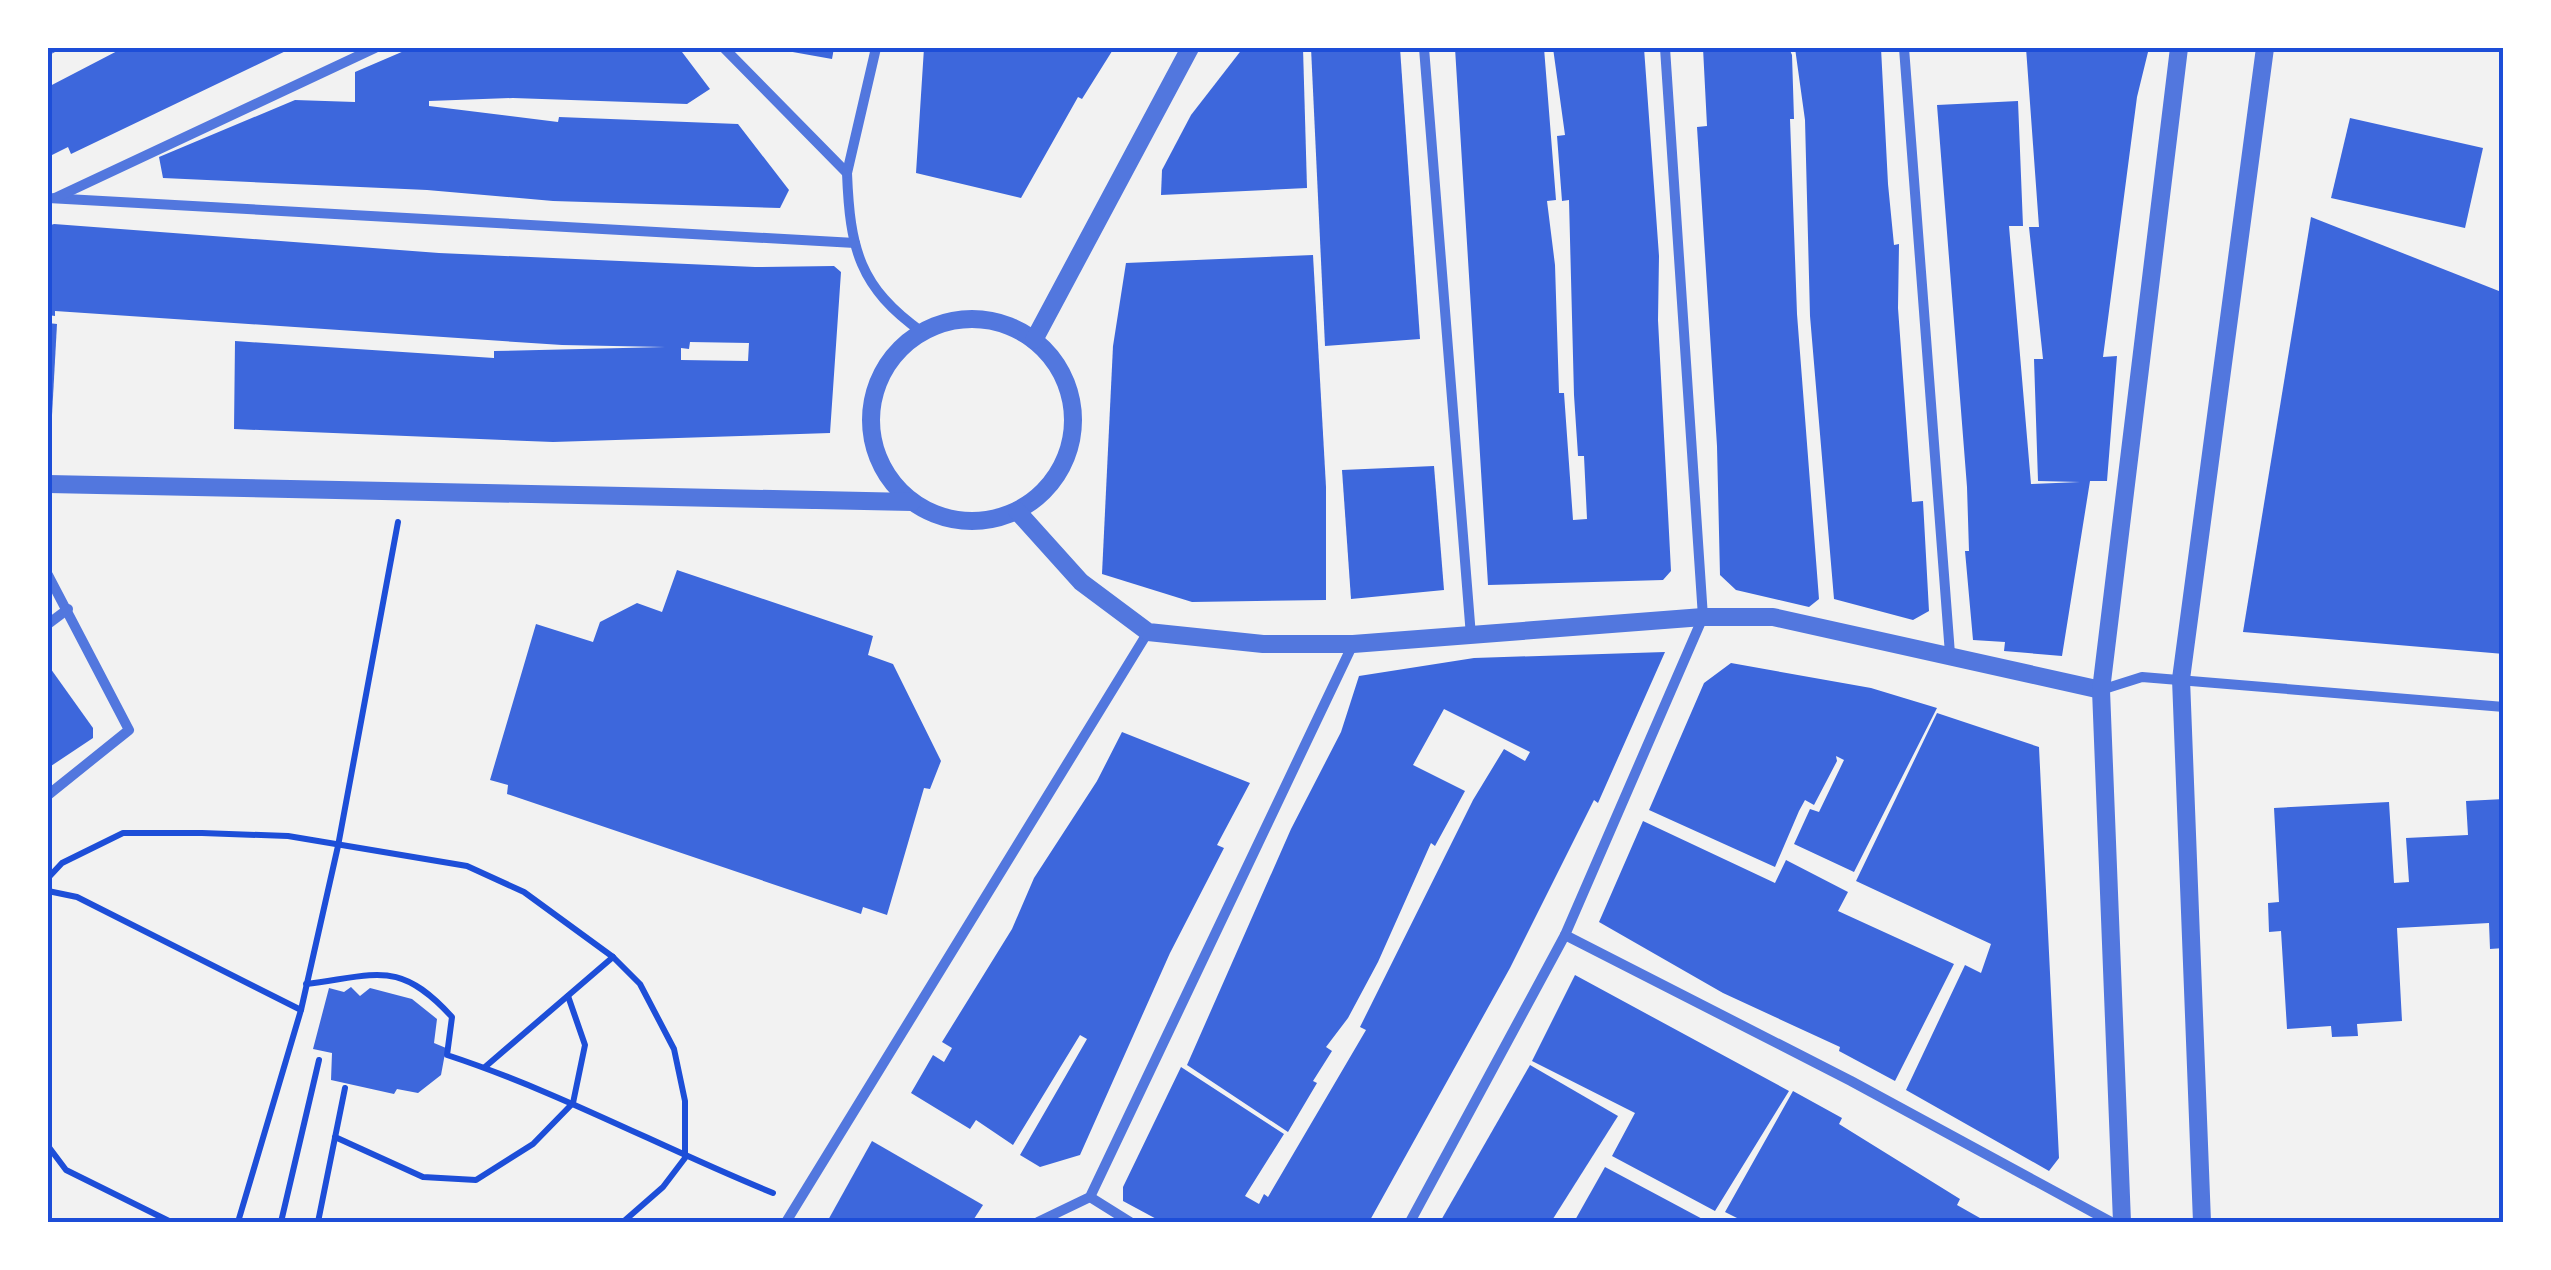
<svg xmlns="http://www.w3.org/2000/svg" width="2551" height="1270" font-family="'Archivo Narrow',sans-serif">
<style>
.building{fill:#3d67dc;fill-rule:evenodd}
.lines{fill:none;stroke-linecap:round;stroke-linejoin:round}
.path{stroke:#1d4ed8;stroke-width:6}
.minor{stroke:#5277de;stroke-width:10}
.tertiary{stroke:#5277de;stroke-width:18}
.neatline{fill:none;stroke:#1d4ed8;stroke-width:4}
</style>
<rect width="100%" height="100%" fill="#f2f2f2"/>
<g class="building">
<path d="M123 48H292L71 154 68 147 48 157V87Z"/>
<path d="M411 48H679L710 89 687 104 513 98 429 101V106L558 122 559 117 738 124 789 190 780 208 553 201 427 190 163 178 159 157 295 100 355 102V72Z"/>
<path d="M788 48H834L832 59 787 51Z"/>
<path d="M924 48H1114L1082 99 1078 97 1021 198 916 173Z"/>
<path d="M1243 48H1303L1307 188 1161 195 1162 170 1191 115Z"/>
<path d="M1311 48H1400L1420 339 1325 346Z"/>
<path d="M1455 48H1544L1556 200 1547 201 1555 265 1559 393H1564L1573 520 1587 519 1584 456H1578L1574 395 1569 200 1562 201 1557 136 1565 135 1553 48H1644L1659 256 1658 320 1671 571 1663 580 1488 585Z"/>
<path d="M1703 48H1789L1792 55 1794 119H1790L1797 314 1819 599 1809 607 1736 590 1720 575 1717 446 1697 127 1707 126Z"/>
<path d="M1795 48H1881L1888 184 1894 245 1899 244 1898 308 1912 502 1923 501 1929 611 1913 620 1834 599 1810 316 1805 120Z"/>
<path d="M2026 48H2149L2137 97 2103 357 2117 356 2107 481H2090L2062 656 2004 651 2005 642 1973 640 1965 551H1969L1967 487 1937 105 2018 101 2023 226H2009L2031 484 2080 482 2038 481 2034 359H2043L2029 227H2039Z"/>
<path d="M2350 118 2483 148 2465 228 2331 198Z"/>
<path d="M2311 217 2504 293V654L2243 632Z"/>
<path d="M54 224 439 253 755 267 834 266 841 272 830 433 553 442 234 429 235 341 494 358V351L665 347 562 345 55 311V316L48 315V226ZM690 342 749 343 748 361 681 360V348L689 349Z"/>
<path d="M1313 255 1326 487V600L1192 602 1102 574 1113 346 1126 263Z"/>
<path d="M48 323 57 324 52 415H48Z"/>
<path d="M1434 466 1444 590 1351 599 1342 470Z"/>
<path d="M677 570 873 636 868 655 893 664 941 761 930 789 924 788 887 915 863 907 861 914 507 794 508 785 490 780 536 624 593 642 600 622 637 603 662 612Z"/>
<path d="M1665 652 1598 803 1594 800 1510 968 1369 1222H1162L1123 1201V1187L1181 1067 1284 1134 1245 1196 1259 1204 1264 1194 1268 1197 1366 1030 1360 1027 1473 800 1504 749 1525 761 1530 752 1444 709 1413 765 1465 791 1435 846 1431 843 1378 962 1348 1018 1326 1047 1332 1051 1313 1081 1317 1083 1288 1132 1187 1065 1291 829 1341 732 1359 676 1474 658Z"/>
<path d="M1731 663 1871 688 1937 708 1854 872 1794 844 1810 809 1819 812 1844 760 1836 756 1837 761 1814 805 1805 800 1799 811 1775 867 1649 810 1704 683Z"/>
<path d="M48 665 93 728V738L48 768Z"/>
<path d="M1937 713 2039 747 2059 1158 2049 1171 1906 1090 1965 965 1981 973 1991 944 1856 881Z"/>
<path d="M1122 732 1250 783 1217 845 1224 848 1170 953 1080 1155 1040 1167 1020 1155 1087 1039 1080 1035 1013 1145 976 1120 970 1129 911 1093 933 1055 944 1062 952 1048 942 1042 1012 929 1034 878 1097 781Z"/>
<path d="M2504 799V948L2490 949 2489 923 2397 928 2402 1021 2357 1024 2358 1036 2332 1037 2331 1026 2287 1029 2281 931 2269 932 2268 903 2279 902 2274 808 2389 802 2394 883 2409 882 2406 838 2468 835 2466 801Z"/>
<path d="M1643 821 1775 883 1786 860 1848 892 1838 911 1954 964 1895 1081 1839 1051 1840 1047 1723 993 1599 922Z"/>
<path d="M1575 975 1789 1091 1715 1211 1612 1156 1635 1113 1532 1061Z"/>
<path d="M351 987 360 996 370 988 412 999 437 1019 434 1043 446 1048 441 1075 418 1093 397 1089 394 1094 331 1080 332 1053 313 1049 329 988 344 992Z"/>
<path d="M1530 1065 1618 1116 1551 1222H1440Z"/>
<path d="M1793 1091 1842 1118 1839 1124 1960 1199 1957 1205 1987 1222H1745L1725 1212Z"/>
<path d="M872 1141 983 1205 972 1222H827Z"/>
<path d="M1605 1167 1708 1222H1574Z"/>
</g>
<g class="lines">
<g class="path">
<path d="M48 878 62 863 123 833H202L288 836 467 866 524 892 613 957 640 984 674 1049 685 1101V1158L663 1187 623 1222"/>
<path d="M48 891 77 897 301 1010"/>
<path d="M306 984C378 975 399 959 452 1017L447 1055C560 1092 664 1149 773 1193"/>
<path d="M485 1067 613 957"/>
<path d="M335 1137 423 1177 476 1180 533 1144 573 1103 585 1045 568 996"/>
<path d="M48 1146 66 1170 171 1222"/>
<path d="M238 1222 301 1010 338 846 398 522"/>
<path d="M281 1222 319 1060"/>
<path d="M318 1222 345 1088"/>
</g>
<g class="minor">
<path d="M724 48 847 173C850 249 859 287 922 332"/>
<path d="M1424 48 1471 636"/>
<path d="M1904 48 1950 654"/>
<path d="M48 50 52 48"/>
<path d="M847 173 876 48"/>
<path d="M48 198 855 243"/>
<path d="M55 198 375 48"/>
<path d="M48 575 129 730 48 795"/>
<path d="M48 624 68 609"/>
<path d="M2101 690 2142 677 2504 707"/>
<path d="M1565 935 1851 1081 2111 1222"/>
<path d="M1090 1197 1130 1222"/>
<path d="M786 1222 1148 632"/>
<path d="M1038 1222 1090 1197 1353 644"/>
<path d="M1410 1222 1565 935 1703 617 1665 48"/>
</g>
<g class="tertiary">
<circle cx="972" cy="420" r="101"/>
<path d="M1034 340 1190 48"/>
<path d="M48 484 912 502"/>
<path d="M1017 511 1081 582 1148 632 1263 644H1353L1703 617H1773L2101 690"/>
<path d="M2122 1222 2101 690 2179 48"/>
<path d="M2202 1222 2181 679 2265 48"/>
</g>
</g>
<rect width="2551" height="1270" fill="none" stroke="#ffffff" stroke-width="100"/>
<rect x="50" y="50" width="2451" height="1170" class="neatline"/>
</svg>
